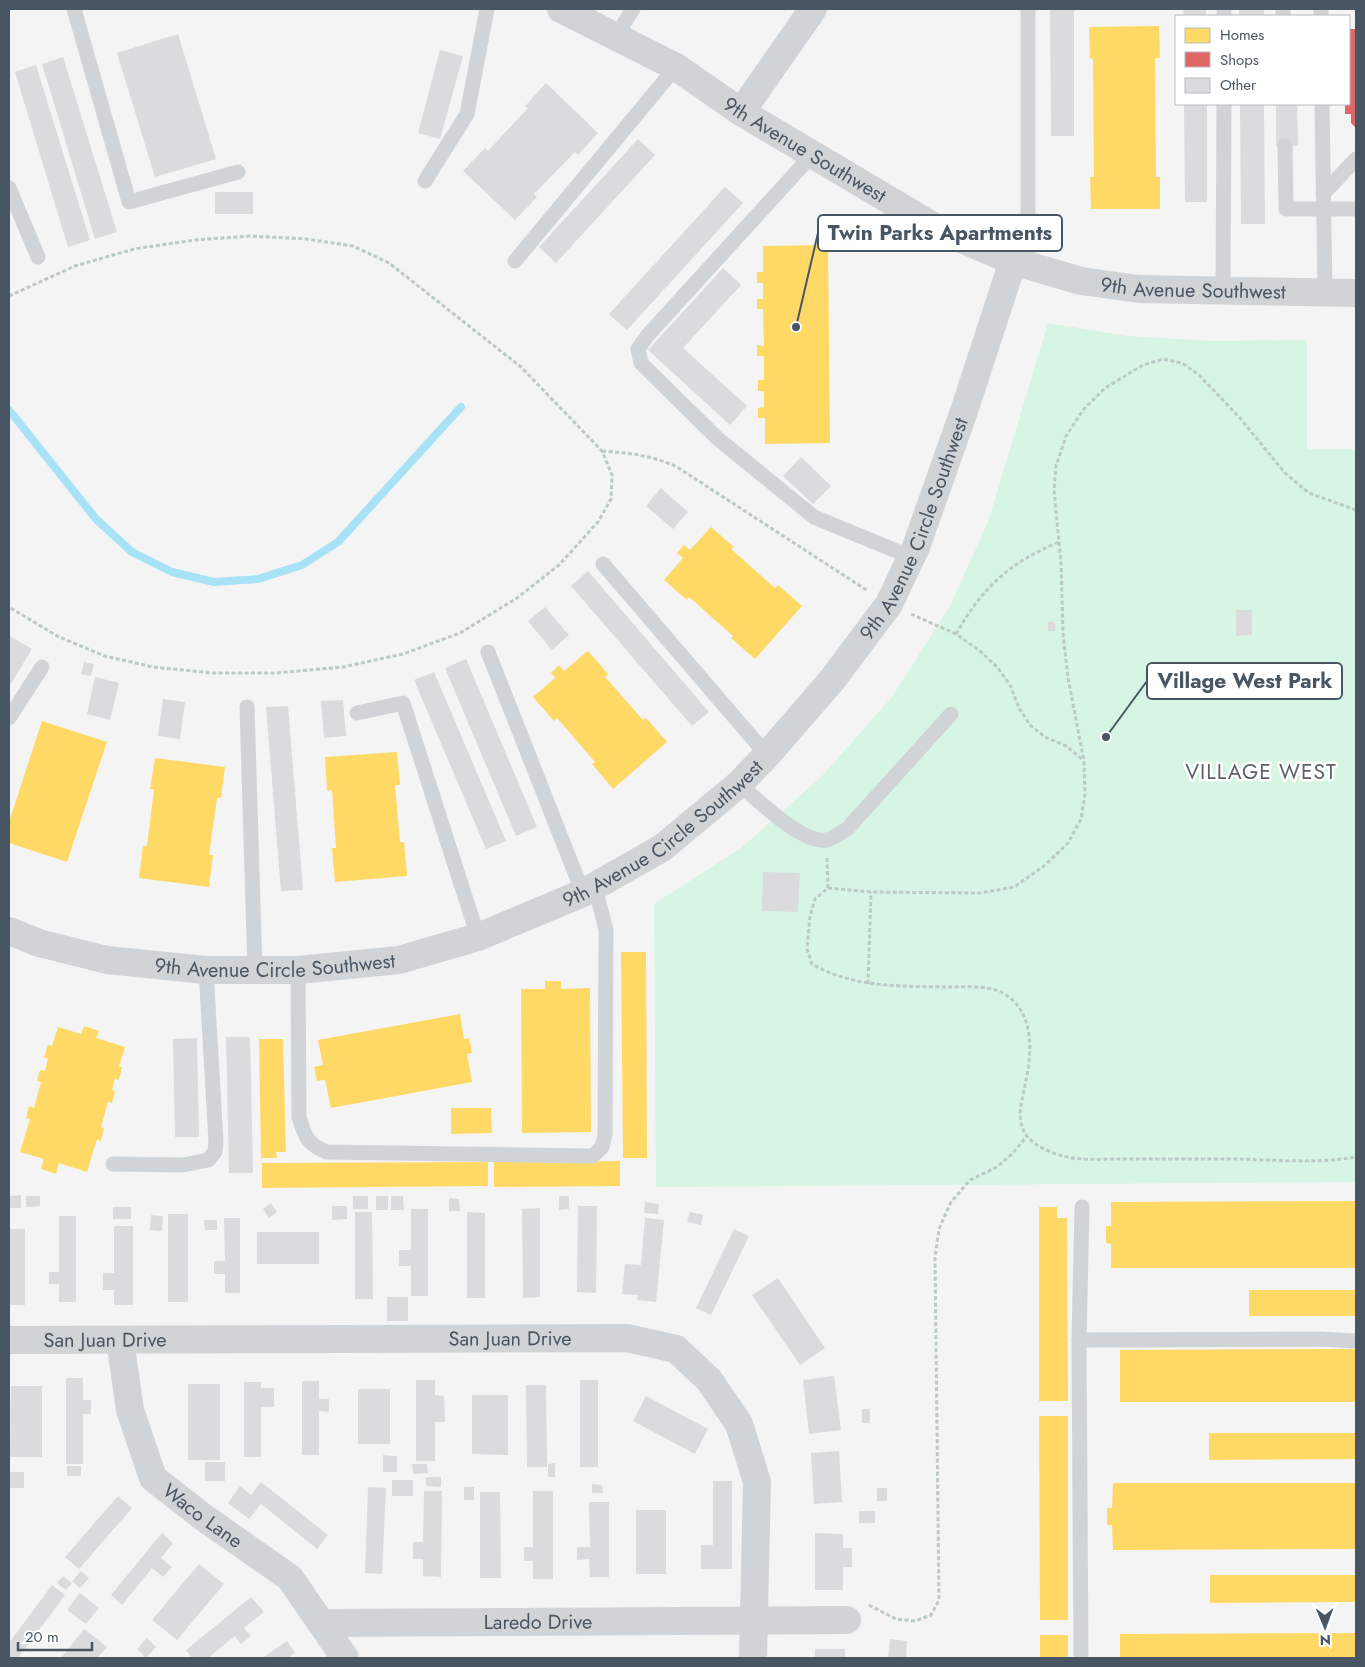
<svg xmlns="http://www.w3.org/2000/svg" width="1365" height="1667" font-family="Jost,sans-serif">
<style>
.green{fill:#d6f5e4}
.homes{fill:#ffd966}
.shops{fill:#e06666}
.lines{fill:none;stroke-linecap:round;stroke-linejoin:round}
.stream{stroke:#a8e2f6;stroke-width:8}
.building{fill:#dbdbde}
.path{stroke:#bccac7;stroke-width:3;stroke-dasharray:4 2.5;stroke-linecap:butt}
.service{stroke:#d1d4d7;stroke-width:15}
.minor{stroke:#d1d4d7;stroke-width:28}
.tertiary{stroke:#d1d4d7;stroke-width:28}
.labels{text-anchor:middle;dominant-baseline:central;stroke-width:5;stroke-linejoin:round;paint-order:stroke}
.street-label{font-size:20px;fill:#485563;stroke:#fff}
.neighbourhood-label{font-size:21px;letter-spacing:1px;fill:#5e6269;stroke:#fff}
.leader{fill:none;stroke:#485563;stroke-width:2}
.callout-dot{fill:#485563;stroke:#fff;stroke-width:2}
.callout{fill:#fff;stroke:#485563;stroke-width:2}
.callout-label{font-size:21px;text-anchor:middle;font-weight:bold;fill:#485563}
</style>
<rect width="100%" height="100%" fill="#f4f4f4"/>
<path class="green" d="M1048 323 1127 336 1211 341 1307 340V449H1356V1182L656 1187 654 904 741 848 821 777 892 697 950 606 988 522Z"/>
<g class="homes">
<path d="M1159 26 1160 58H1155L1156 177H1160V209H1091L1090 177H1094L1093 59 1090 58 1089 27Z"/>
<path d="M828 245 830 443 765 444V418H758V408L764 407V391H758V380H764V356H757V345L764 346 763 309H757V299H763V283H757V272H763V246Z"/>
<path d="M711 527 734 547 731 549 775 588 778 585 802 606 755 659 731 638 733 636 689 597 687 600 664 580 683 558 677 553 684 545 690 550Z"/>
<path d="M588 651 608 674 605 677 643 720 646 718 667 742 613 789 592 764 595 762 557 718 554 721 533 697 555 678 551 673 559 665 564 671Z"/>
<path d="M42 721 107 742 67 862 9 843V822Z"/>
<path d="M397 752 400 785H395L400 842H404L407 876 335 882 332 848H336L332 790 327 791 325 757Z"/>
<path d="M155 758 225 767 221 798H217L209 855H213L209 887 139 878 143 846H147L154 789H150Z"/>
<path d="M621 952H646L647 1158H623Z"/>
<path d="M545 981H561V989L590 988 591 1132 522 1133 521 989H545Z"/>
<path d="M460 1014 464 1039 469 1038 472 1053 467 1054 472 1082 331 1108 325 1080 317 1081 314 1067 323 1065 318 1040Z"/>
<path d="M84 1026 99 1031 96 1038 125 1047 119 1067H122L119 1080 115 1078 112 1090 115 1091 112 1103 108 1102 101 1127 104 1128 101 1141 97 1139 87 1172 59 1163 56 1174 41 1169 44 1159 20 1152 30 1119 26 1118 29 1106 34 1108 41 1082 37 1081 40 1070 45 1071 48 1059 44 1057 48 1045 52 1046 58 1027 81 1034Z"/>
<path d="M259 1039H283L286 1152H276L277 1158H261Z"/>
<path d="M451 1108H491L492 1133 451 1134Z"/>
<path d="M620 1161V1186L494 1187V1162Z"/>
<path d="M488 1162V1186L262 1188V1163Z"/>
<path d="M1356 1201V1268H1111V1244L1106 1243V1226H1111V1202Z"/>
<path d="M1039 1207H1057V1218H1067L1068 1401H1039Z"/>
<rect x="1249" y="1290" width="107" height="26"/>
<path d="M1356 1349V1402H1120V1350Z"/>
<path d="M1039 1416H1068V1620H1040Z"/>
<path d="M1209 1433H1356V1459L1209 1460Z"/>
<path d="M1113 1483H1356V1549L1113 1550 1112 1525H1107V1508H1112Z"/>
<path d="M1210 1575H1356V1602L1210 1603Z"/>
<path d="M1356 1633V1658H1120V1634Z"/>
<rect x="1040" y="1635" width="28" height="23"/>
</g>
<path class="shops" d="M1349 29H1356V128L1351 123V114H1345V104H1349Z"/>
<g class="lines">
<path class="stream" d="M9 410 96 519 132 552 172 572 214 582 258 579 302 565 338 542 461 407"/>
</g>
<g class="building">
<path d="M1050 9H1074V136H1051Z"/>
<path d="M1183 9H1206V16H1184Z"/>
<rect x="1239" y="9" width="25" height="7"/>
<path d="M178 34 216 159 155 177 117 53Z"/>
<path d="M440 50 463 56 440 139 418 133Z"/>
<path d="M63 57 117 232 95 239 42 64Z"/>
<path d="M36 65 90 240 68 247 15 72Z"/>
<path d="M546 83 598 133 578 155 575 152 534 194 537 197 515 220 463 171 485 148 488 151 528 108 525 106Z"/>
<path d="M1184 104H1207V202H1185Z"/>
<path d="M1240 104H1264L1265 224H1241Z"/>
<path d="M1276 104H1297L1298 146H1276Z"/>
<path d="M638 139 655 155 556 263 539 247Z"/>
<path d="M725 187 743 203 627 330 609 314Z"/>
<rect x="215" y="192" width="38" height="22"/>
<path d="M723 268 741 285 683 348 747 406 730 425 648 350Z"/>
<path d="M801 457 831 486 813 504 783 476Z"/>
<path d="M661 488 688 512 673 529 646 506Z"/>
<path d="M588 571 709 712 692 726 571 586Z"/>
<path d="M545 607 569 635 552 650 528 621Z"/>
<path d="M1236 610H1252V635L1236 636Z"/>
<rect x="1048" y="622" width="7" height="9"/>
<path d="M10 636 32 649 9 687V638Z"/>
<path d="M466 659 537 827 516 836 445 668Z"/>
<path d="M84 662 94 664 91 676 81 674Z"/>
<path d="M434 672 506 841 486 849 414 680Z"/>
<path d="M95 677 119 683 110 720 87 714Z"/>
<path d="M163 699 185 702 180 739 158 736Z"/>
<path d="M343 700 346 736 324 738 321 701Z"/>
<path d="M288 706 303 890 281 891 266 707Z"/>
<path d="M763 872 800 873 798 912 762 911Z"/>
<path d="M226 1037H250L253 1173H229Z"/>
<path d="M197 1038 199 1137H175L173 1039Z"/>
<path d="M21 1195V1208H9V1196Z"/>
<path d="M26 1196H40V1206L26 1207Z"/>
<rect x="353" y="1196" width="15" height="13"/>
<rect x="376" y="1196" width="12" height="14"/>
<path d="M391 1196H403L404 1210H391Z"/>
<path d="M559 1196H569V1209L559 1210Z"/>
<path d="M449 1198 459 1199 460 1211H449Z"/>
<path d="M645 1202 659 1204 658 1214 644 1213Z"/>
<path d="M271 1203 277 1212 269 1218 263 1209Z"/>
<path d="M332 1206H347V1219L332 1220Z"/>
<path d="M578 1206H597L596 1293 577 1292Z"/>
<rect x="113" y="1207" width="18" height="12"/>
<path d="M540 1208V1297L523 1298 522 1209Z"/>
<path d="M411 1209H428V1296H411V1266H399V1250H411Z"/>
<path d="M355 1212H372L373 1299H355Z"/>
<path d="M467 1212 485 1213V1298H467Z"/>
<path d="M690 1212 703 1215 701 1225 687 1222Z"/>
<rect x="168" y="1214" width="20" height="88"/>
<path d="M151 1215 163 1216 162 1231 150 1230Z"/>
<path d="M59 1216H76V1302H59V1284H49V1272H59Z"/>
<path d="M224 1218H240V1293H225V1274H214V1261H225Z"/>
<path d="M645 1218 664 1220 656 1302 637 1300 638 1295 622 1294 625 1264 641 1265Z"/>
<path d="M204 1220H217V1230H205Z"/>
<path d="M114 1226H133V1305H114V1290H103V1273H114Z"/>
<rect x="9" y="1229" width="16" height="76"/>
<path d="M734 1229 749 1236 711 1315 696 1308Z"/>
<rect x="257" y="1232" width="62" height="32"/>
<path d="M778 1278 825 1348 800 1365 752 1295Z"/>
<rect x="387" y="1297" width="21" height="24"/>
<path d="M834 1376 841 1430 809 1434 803 1380Z"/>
<path d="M66 1378H83V1400H91V1414H83V1464H66Z"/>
<path d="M416 1380H435V1395L444 1396 445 1422H435V1461H416Z"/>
<rect x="580" y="1380" width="18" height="87"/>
<path d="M302 1381H319V1399H329V1412L319 1411V1455H302Z"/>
<path d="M244 1382H261V1388H274V1407H261V1457H244Z"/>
<rect x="188" y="1384" width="32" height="76"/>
<path d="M526 1385H546L547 1467H527Z"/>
<path d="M11 1386H42V1457H10Z"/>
<rect x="358" y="1389" width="32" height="55"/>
<path d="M472 1395H508V1455L472 1454Z"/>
<path d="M646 1396 708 1429 695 1454 633 1421Z"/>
<rect x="862" y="1409" width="8" height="14"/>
<path d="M839 1451 842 1502 814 1504 811 1453Z"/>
<path d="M383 1455 397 1456V1472H383Z"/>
<rect x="205" y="1462" width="20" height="19"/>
<path d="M555 1463V1477H548V1464Z"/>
<path d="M412 1464H427L428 1473 413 1474Z"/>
<rect x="67" y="1466" width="14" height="10"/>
<rect x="9" y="1472" width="15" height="16"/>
<path d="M426 1477H441V1487L426 1486Z"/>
<rect x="392" y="1480" width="21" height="16"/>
<path d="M713 1481H732V1569H701V1545H713Z"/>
<path d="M261 1482 328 1535 317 1549 261 1504 249 1519 228 1503 240 1486 251 1495Z"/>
<path d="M592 1484 602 1485 603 1493H592Z"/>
<path d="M368 1487 386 1488 382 1574 365 1573Z"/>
<rect x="464" y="1487" width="10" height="13"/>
<rect x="877" y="1488" width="10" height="13"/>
<path d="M424 1491H442L441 1577 423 1576V1559H413V1542H423Z"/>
<path d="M533 1491H553V1579H533V1561H524V1547H533Z"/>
<path d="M480 1492H500L501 1578H480Z"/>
<path d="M118 1496 132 1508 79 1569 65 1557Z"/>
<path d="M589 1502H609V1577H590L589 1559 577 1560V1547H590Z"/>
<rect x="636" y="1510" width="30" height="64"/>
<rect x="859" y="1511" width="16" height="12"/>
<path d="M162 1533 173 1543 161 1558 172 1567 163 1577 152 1568 122 1605 111 1595Z"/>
<path d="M815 1533 843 1534V1548H852V1567H843V1590H815Z"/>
<path d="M199 1564 224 1584 177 1640 152 1620Z"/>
<path d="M81 1571 89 1578 80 1588 72 1581Z"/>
<path d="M63 1576 72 1583 66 1590 57 1583Z"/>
<path d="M52 1585 65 1595 18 1658H9V1643Z"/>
<path d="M80 1593 99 1608 86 1624 67 1610Z"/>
<path d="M251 1597 264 1612 244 1628 251 1636 241 1644 235 1636 208 1658H192L186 1650Z"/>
<path d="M84 1629 107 1647 97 1658H61Z"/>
<path d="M147 1638 156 1647 146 1658 137 1649Z"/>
<path d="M890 1639 907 1641 906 1658H888Z"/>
<path d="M287 1641 295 1653 287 1658H262Z"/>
<rect x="815" y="1649" width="30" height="9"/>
</g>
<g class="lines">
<g class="path">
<path d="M9 296 75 266 134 249 195 240 250 236 306 239 353 246 389 263 521 367 602 451 612 475 611 499 598 522 559 565 517 598 460 633 403 654 343 667 276 673H212L153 667 105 656 59 637 9 607"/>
<path d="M602 451C629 453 651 455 677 467L868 591"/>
<path d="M1356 510 1309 493 1285 473 1240 418 1199 375 1182 363 1163 359 1143 365 1105 388 1083 410 1066 436 1056 466 1054 490 1061 563 1063 634 1068 678 1084 761 1085 794 1081 819 1068 843 1044 866 1014 887 981 893 871 892 828 888 815 899 810 916 807 949 812 964C853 988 901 986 947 987 964 987 988 985 1003 993 1036 1012 1032 1054 1025 1085 1022 1102 1015 1120 1027 1136 1035 1146 1051 1153 1063 1156 1082 1161 1103 1159 1123 1159 1153 1159 1183 1159 1213 1159 1261 1158 1310 1165 1356 1157"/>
<path d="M911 614 956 634 980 651 998 668 1010 685 1019 708 1030 725 1045 737 1066 746 1083 760"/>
<path d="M956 634C982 588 1010 562 1059 542"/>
<path d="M827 858 828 888"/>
<path d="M868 984 871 892"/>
<path d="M869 1605 896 1619 915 1621 931 1615 939 1600 935 1258 939 1229 951 1202 970 1180 997 1167 1013 1153 1027 1136"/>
</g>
<g class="service">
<path d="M74 9 129 202 238 172"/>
<path d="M1283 9V16"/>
<path d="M1321 9V16"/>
<path d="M1224 16V9"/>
<path d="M616 36 633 9"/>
<path d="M1322 104 1325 293"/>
<path d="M1285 146 1286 209H1356"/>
<path d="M813 154 647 336 638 349 641 363 717 438 814 517 911 557"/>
<path d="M425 181 467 114 487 9"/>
<path d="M9 188 38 257"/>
<path d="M1323 194 1356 159"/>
<path d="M515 261 676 67"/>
<path d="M1028 265V9"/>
<path d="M1223 291 1224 104"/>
<path d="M603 564 767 755"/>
<path d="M488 652 583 893"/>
<path d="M247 707 255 971"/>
<path d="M357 713 403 703 478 937"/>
<path d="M9 718 42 667"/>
<path d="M739 784C758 800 801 843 826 840 833 839 841 832 847 829L951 714"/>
<path d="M298 970 299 1117C305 1137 307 1144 327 1152L593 1156 602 1147 605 1135 606 930 595 887"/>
<path d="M113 1164 183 1165 208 1160 215 1152 216 1142 206 970"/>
<path d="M1079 1340 1319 1339 1356 1341"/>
<path d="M1081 1658 1079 1340 1082 1207"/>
</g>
<g class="minor">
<path d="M741 112 813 9"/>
<path id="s1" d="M9 931 39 943 107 960 206 970H298L399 960 478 937 583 893 662 848 739 784 767 755 832 680 889 604 916 547 964 411 1013 261"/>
<path id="s2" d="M9 1340 627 1338 676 1349 709 1380 739 1424 757 1482 753 1658"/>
<path id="s3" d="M120 1340 130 1410 153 1478 203 1517 290 1578 345 1658"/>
<path id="s4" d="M322 1623 847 1620"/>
</g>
<path class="tertiary" id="s5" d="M561 9 676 67 741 112 938 229 1013 261 1081 281 1139 289 1356 293"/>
</g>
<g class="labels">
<g class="street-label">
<text stroke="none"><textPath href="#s5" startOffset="282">9th Avenue Southwest</textPath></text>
<text stroke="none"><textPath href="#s5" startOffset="702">9th Avenue Southwest</textPath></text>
<text stroke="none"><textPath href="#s1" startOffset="1096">9th Avenue Circle Southwest</textPath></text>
<text stroke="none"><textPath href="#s1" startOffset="691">9th Avenue Circle Southwest</textPath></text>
<text stroke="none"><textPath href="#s1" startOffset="271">9th Avenue Circle Southwest</textPath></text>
<text stroke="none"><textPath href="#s2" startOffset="501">San Juan Drive</textPath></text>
<text stroke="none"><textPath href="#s2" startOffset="96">San Juan Drive</textPath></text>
<text stroke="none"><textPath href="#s3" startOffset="205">Waco Lane</textPath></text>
<text stroke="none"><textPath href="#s4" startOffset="216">Laredo Drive</textPath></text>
</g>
<g class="neighbourhood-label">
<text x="1261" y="772">VILLAGE WEST</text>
</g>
</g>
<path class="leader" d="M796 327L818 233M1106 737L1147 681"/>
<g class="callout-dot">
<circle cx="796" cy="327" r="5"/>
<circle cx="1106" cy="737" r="5"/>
</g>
<g class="callout">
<rect x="818" y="215" width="244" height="36" rx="5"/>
<rect x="1147" y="663" width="195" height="36" rx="5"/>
</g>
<g class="callout-label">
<text x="940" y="240">Twin Parks Apartments</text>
<text x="1245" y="688">Village West Park</text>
</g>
<rect width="1365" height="1667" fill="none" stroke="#485563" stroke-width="20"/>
<rect x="1175" y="15" width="175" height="90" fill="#ffffff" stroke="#b6bbc1"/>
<rect x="1185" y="28" width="25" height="15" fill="#ffd966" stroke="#b6bbc1"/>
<text x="1220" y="40" font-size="15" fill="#485563">Homes</text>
<rect x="1185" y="52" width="25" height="15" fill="#e06666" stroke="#b6bbc1"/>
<text x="1220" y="65" font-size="15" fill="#485563">Shops</text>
<rect x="1185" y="78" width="25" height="15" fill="#dbdbde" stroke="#b6bbc1"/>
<text x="1220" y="90" font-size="15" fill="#485563">Other</text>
<g transform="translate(1325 1627) rotate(179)" stroke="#ffffff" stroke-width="4" paint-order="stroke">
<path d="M0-4L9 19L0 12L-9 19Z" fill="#485563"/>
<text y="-8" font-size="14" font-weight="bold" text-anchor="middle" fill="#485563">N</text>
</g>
<path d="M18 1642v8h74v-8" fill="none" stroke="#485563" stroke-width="2.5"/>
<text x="25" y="1642" font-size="15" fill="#485563" stroke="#ffffff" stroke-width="4" paint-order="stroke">20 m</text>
</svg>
